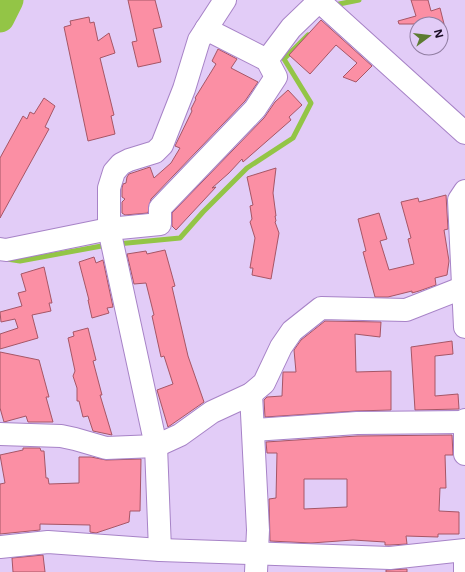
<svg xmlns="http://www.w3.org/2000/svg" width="465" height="572" font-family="'Open Sans',sans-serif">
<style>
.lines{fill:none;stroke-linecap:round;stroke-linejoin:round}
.stream{stroke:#93c546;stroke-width:5}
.river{stroke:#93c546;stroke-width:29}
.building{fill:#fb8fa4;stroke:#a65666;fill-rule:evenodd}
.minor-casing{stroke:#a783c7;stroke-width:24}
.minor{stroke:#fff;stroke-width:22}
</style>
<rect width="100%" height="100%" fill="#e2ccf7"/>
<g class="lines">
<g class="stream">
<path d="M334 8 339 4 359 0"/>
<path d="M117 244 180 238 203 212 247 168 293 138 311 103 284 59 308 35"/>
<path d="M7 259 20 261 107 245"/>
</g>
<path class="river" d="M0 18 9 0"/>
</g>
<g class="building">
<path d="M128 0H155L162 27 153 29 161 62 138 67 132 42 137 41Z"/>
<path d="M411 0H428L431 11 440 8 444 24H399L398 21 416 16Z"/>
<path d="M89 17 90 23 94 22 98 41 109 33 115 53 100 58 114 115 111 116 115 134 88 141 64 27 71 25 70 21Z"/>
<path d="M321 20 372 66 356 82 343 77 357 63 336 45 310 74 289 55Z"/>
<path d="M218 49 237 59 231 68 258 82 245 101 151 199 148 213 125 215 122 213V202L125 199 122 197V188L123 184 126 183 127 177 129 174 150 167 154 178 171 163 180 148 175 146 192 111 191 109 196 99 195 98 216 64 212 61Z"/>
<path d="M288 90 302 105 289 117 291 120 243 162 242 159 229 173 212 188 216 187 176 230 172 226V213L264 118 275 102Z"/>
<path d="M44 98 55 106 45 127 49 129 0 218V158L23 116 27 119 30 112 34 114Z"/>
<path d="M276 168 273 193 276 216H275L276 221 275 222 279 233 271 279 252 275 253 268H250L255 238 250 222 252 219 250 206 253 205 247 177Z"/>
<path d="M446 195 448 229 444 230 449 261 447 275 435 278 436 285 419 291 412 293V291L388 297H375L363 252 366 251 358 219 379 213 387 239 380 241 389 270 414 264 408 239 411 238 401 202 418 198 419 202Z"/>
<path d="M165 250 175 286 172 287 188 356 204 402 168 427 157 390 173 384 164 356 161 357 152 316 154 315 146 283 134 284 127 254 146 251 147 254Z"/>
<path d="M94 257 96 263 103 260 113 307 107 308 109 313 92 318 88 300H89L79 262Z"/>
<path d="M44 267 52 303H49L51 311 32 315 38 338 0 349V334L18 328 15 319 1 322 0 312 22 306 18 293 26 291 21 274Z"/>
<path d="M325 321 381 322 380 337 355 334 356 372 391 371V410L356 411 265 417 264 400 267 397 282 396 283 372H296L294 350 301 340Z"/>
<path d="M88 328 96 360 93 361 102 395H100L112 435 93 431 88 416 83 417 79 401H77V388L73 376 75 371 68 338 74 336 73 332Z"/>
<path d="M452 341 453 354 435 356V396L458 394 459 409 415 410 411 347Z"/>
<path d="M0 352 39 360 49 397H46L53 422H28L26 416 4 422 0 408Z"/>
<path d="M452 435 453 455H445L446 488H440L439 511 459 512V534H438V537L406 536 407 544 390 545H385V542L353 540 311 543 270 541 269 499 276 498 277 453H267L266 442 357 436ZM304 479H347V507L304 509Z"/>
<path d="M23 448H40L41 451H44L46 478H48L49 484 79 483V457H91L106 460 141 459 140 511H130L129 522 96 533 90 532V525L40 524V530L0 534V484L5 483 0 455 23 450Z"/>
<path d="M43 555 45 572H13L12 558Z"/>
<path d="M407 569V572H386V570Z"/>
</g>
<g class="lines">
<defs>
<g id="minor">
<path d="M318 0 465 133"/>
<path d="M267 60 291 28 320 0"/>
<path d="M465 191 459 200 465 327"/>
<path d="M0 249 6 250 109 229 160 224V208L255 109 276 77 267 60 206 29"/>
<path d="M251 394 258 530 256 572"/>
<path d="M465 420V454"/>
<path d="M253 430 357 423 465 422"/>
<path d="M0 434 61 436 75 439 106 448 156 446 180 435 212 412 251 394 264 383 281 347 292 331 321 308 406 310 462 288"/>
<path d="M0 547 48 542 160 550 390 558 465 550"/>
<path d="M160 550 156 446 109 229V188L114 172 121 164 129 160 155 152 162 145 184 89 199 40 225 0"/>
<path d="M465 572V555"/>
</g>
</defs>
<use href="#minor" class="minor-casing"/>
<use href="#minor" class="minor"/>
</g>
<g transform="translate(429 36) rotate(75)"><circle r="19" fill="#e2ccf7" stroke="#917ea2"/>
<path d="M0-3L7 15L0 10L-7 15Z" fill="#5d7b31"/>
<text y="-6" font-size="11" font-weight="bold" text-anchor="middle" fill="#170922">N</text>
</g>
</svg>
